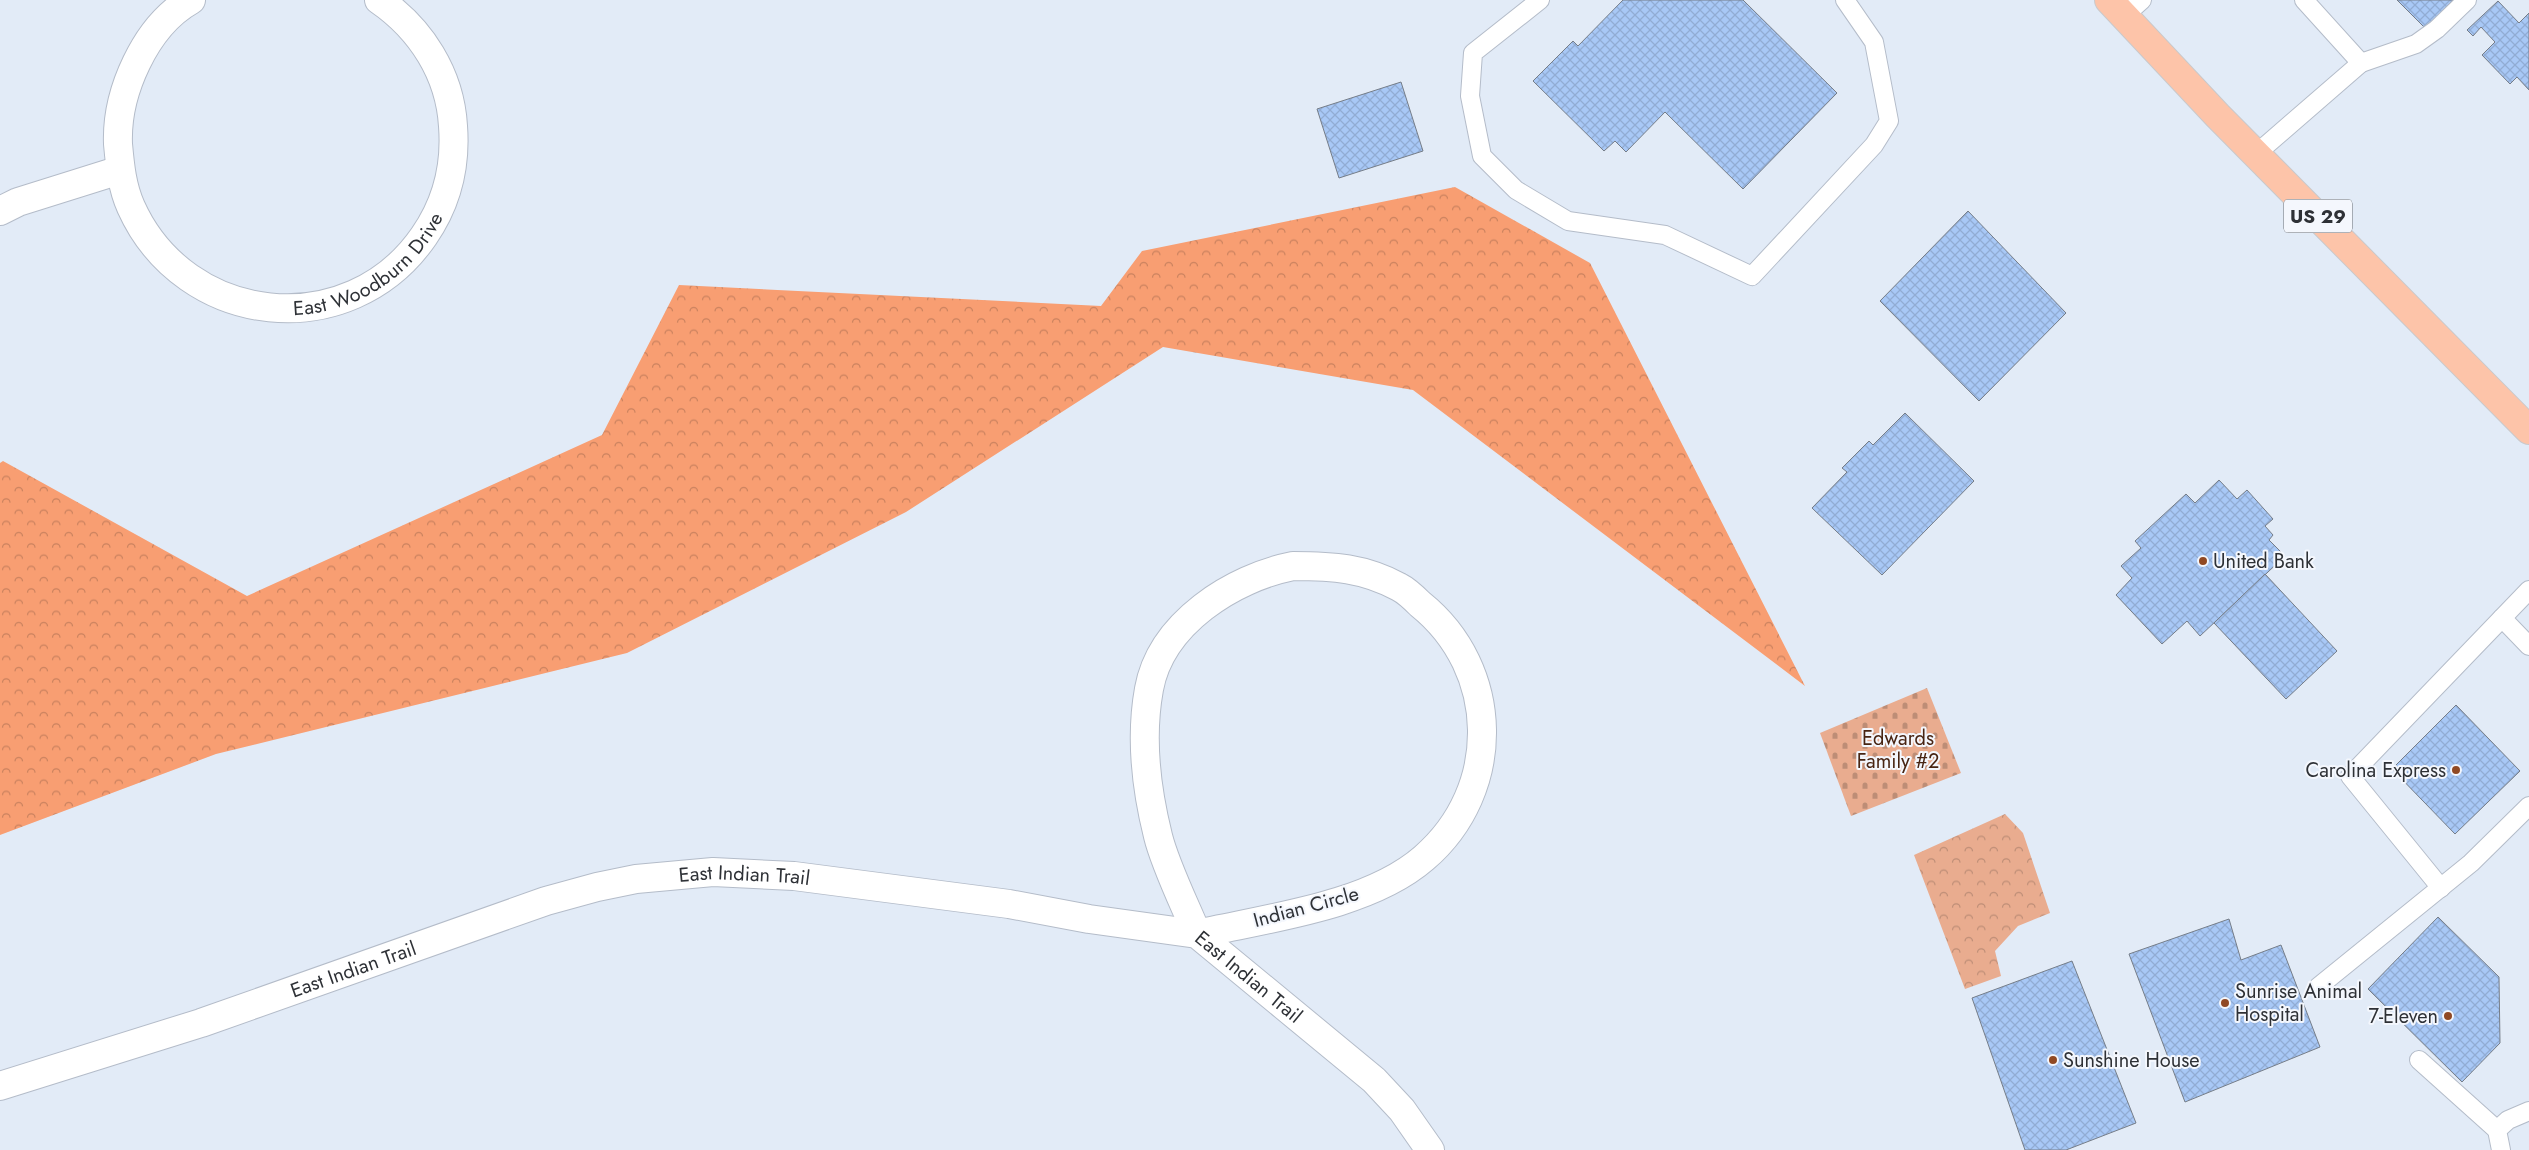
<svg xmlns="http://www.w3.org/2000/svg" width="2529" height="1150" font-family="Jost,sans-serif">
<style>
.forest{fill:url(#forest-crowns)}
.cemetery{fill:url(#cemetery-stones)}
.park{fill:url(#park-crowns)}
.building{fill:url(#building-cross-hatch);stroke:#757d88}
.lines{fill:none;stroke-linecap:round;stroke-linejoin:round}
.service-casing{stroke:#b4bcc9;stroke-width:20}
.minor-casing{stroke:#b4bcc9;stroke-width:30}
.primary-casing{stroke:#c9c9cb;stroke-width:30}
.service{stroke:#fff;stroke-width:18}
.minor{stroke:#fff;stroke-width:28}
.primary{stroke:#fdc4a9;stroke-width:28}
.poi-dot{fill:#904924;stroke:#f4f7fd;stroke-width:2}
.labels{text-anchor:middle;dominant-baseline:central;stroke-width:4;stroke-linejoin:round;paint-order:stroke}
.shield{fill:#f4f7fd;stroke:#696c72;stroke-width:1}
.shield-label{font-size:19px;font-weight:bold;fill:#2e3136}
.street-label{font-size:20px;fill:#2e3136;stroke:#f4f7fd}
.poi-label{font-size:20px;fill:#2e3136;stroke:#f4f7fd;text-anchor:start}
.park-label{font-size:20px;fill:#482412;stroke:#f4f7fd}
</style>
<defs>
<pattern id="forest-crowns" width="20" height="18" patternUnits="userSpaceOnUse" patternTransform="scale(1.25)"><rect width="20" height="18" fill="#f89e72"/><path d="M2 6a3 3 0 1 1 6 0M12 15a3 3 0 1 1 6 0" fill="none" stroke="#c9815e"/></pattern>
<pattern id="cemetery-stones" width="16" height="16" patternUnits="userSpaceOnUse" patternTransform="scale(1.25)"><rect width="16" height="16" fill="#e9ac8f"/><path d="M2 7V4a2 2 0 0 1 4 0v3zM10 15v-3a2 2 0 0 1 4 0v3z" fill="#bd8d76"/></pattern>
<pattern id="park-crowns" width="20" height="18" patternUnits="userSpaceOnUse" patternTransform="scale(1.25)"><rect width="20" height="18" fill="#e9ac8f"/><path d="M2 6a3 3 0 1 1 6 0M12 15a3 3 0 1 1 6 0" fill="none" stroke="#bd8d76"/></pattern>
<pattern id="building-cross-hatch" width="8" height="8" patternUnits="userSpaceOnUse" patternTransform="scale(1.25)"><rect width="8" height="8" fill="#a8c8f6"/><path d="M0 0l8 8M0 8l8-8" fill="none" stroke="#91acd4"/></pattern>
</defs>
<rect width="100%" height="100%" fill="#e2ebf7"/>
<path class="forest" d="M1455 187 1590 263 1805 686 1413 390 1163 347 906 512 627 653 216 754 0 835V463L3 461 247 596 602 435 679 285 1101 306 1142 251Z"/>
<path class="cemetery" d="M1927 688 1961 773 1851 816 1820 733Z"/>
<path class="park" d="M2005 814 2023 833 2050 913 2018 926 1995 951 2001 976 1965 989 1914 855Z"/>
<g class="building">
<path d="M1623 0H1743L1837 93 1743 189 1665 112 1626 152 1615 141 1604 151 1533 81 1573 41 1578 46Z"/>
<path d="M2397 0H2453L2425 28Z"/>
<path d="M2498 1 2519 23 2529 13V90L2517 77 2510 84 2482 55 2495 42 2481 27 2473 36 2467 30Z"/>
<path d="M1401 82 1423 151 1339 178 1317 109Z"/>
<path d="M1968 211 2066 313 1979 401 1880 301Z"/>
<path d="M1905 413 1974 481 1882 575 1812 508 1847 472 1842 468 1869 441 1873 445Z"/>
<path d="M2219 480 2237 499 2247 490 2273 519 2265 526 2273 535 2269 540 2285 556 2200 636 2187 621 2162 644 2116 595 2132 578 2121 566 2141 548 2135 541 2186 494 2195 503Z"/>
<path d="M2265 574 2337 651 2286 699 2214 623Z"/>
<path d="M2456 705 2520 771 2455 834 2392 769Z"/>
<path d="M2438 917 2499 977 2500 1043 2462 1082 2368 989Z"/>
<path d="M2229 919 2241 960 2281 945 2320 1047 2185 1102 2129 954Z"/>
<path d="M2072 961 2136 1123 2066 1150H2025L1972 998Z"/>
</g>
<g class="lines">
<defs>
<g id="service">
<path d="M1540 0 1473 53 1470 96 1482 156 1516 190 1568 221 1665 235 1752 276 1874 145 1889 121 1874 42 1845 0"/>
<path d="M2124 16 2142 0"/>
<path d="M2361 63 2416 44 2437 29 2467 0"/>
<path d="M2256 154 2361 63 2304 0"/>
<path d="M2502 618 2529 646"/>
<path d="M2441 888 2350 776 2529 590"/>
<path d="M2318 987 2471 863 2529 806"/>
<path d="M2419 1060 2497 1130"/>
<path d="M2501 1150 2497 1130 2508 1120 2529 1111"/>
</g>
<g id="minor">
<path id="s1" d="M191 0C145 26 116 93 118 144 120 166 122 187 131 207 185 327 349 345 424 236 447 203 456 165 453 126 450 74 421 29 379 0"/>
<path d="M0 211 18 202 120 170"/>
<path d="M1293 566C1333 566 1364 568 1399 587 1407 591 1414 598 1420 604 1501 669 1503 790 1424 858 1369 906 1268 918 1197 934 1185 905 1165 865 1158 836 1146 788 1140 738 1149 689 1161 623 1233 578 1293 566Z"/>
<path id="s2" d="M0 1086 201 1023 546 901 597 887 636 879 713 872 794 876 1009 904 1089 919 1197 934 1374 1080 1402 1110 1430 1150"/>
</g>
<path id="primary" d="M2109 0 2218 116 2529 430"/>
</defs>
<use href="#service" class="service-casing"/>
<use href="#minor" class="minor-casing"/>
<use href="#primary" class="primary-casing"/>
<use href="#service" class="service"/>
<use href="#minor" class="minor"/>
<use href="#primary" class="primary"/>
</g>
<g class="poi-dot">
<circle cx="2203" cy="561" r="5"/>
<circle cx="2456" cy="770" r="5"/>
<circle cx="2225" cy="1003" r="5"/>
<circle cx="2448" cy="1016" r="5"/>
<circle cx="2053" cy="1060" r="5"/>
</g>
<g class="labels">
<rect class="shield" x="2284" y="199.5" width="68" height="33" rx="4"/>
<g class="shield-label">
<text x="2318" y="216">US 29</text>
</g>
<g class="street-label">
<text stroke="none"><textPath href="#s1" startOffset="526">East Woodburn Drive</textPath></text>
<text stroke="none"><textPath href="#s2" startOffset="778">East Indian Trail</textPath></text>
<text transform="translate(1306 907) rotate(-15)">Indian Circle</text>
<text stroke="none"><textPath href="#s2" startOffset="372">East Indian Trail</textPath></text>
<text stroke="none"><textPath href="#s2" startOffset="1302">East Indian Trail</textPath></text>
</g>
<g class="poi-label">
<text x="2213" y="561">United Bank</text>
<text x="2446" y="770" text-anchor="end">Carolina Express</text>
<text x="2235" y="991">Sunrise Animal<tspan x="2235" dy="23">Hospital</tspan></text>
<text x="2438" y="1016" text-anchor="end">7-Eleven</text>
<text x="2063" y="1060">Sunshine House</text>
</g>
<g class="park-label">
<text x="1898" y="738">Edwards<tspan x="1898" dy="23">Family #2</tspan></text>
</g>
</g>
</svg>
